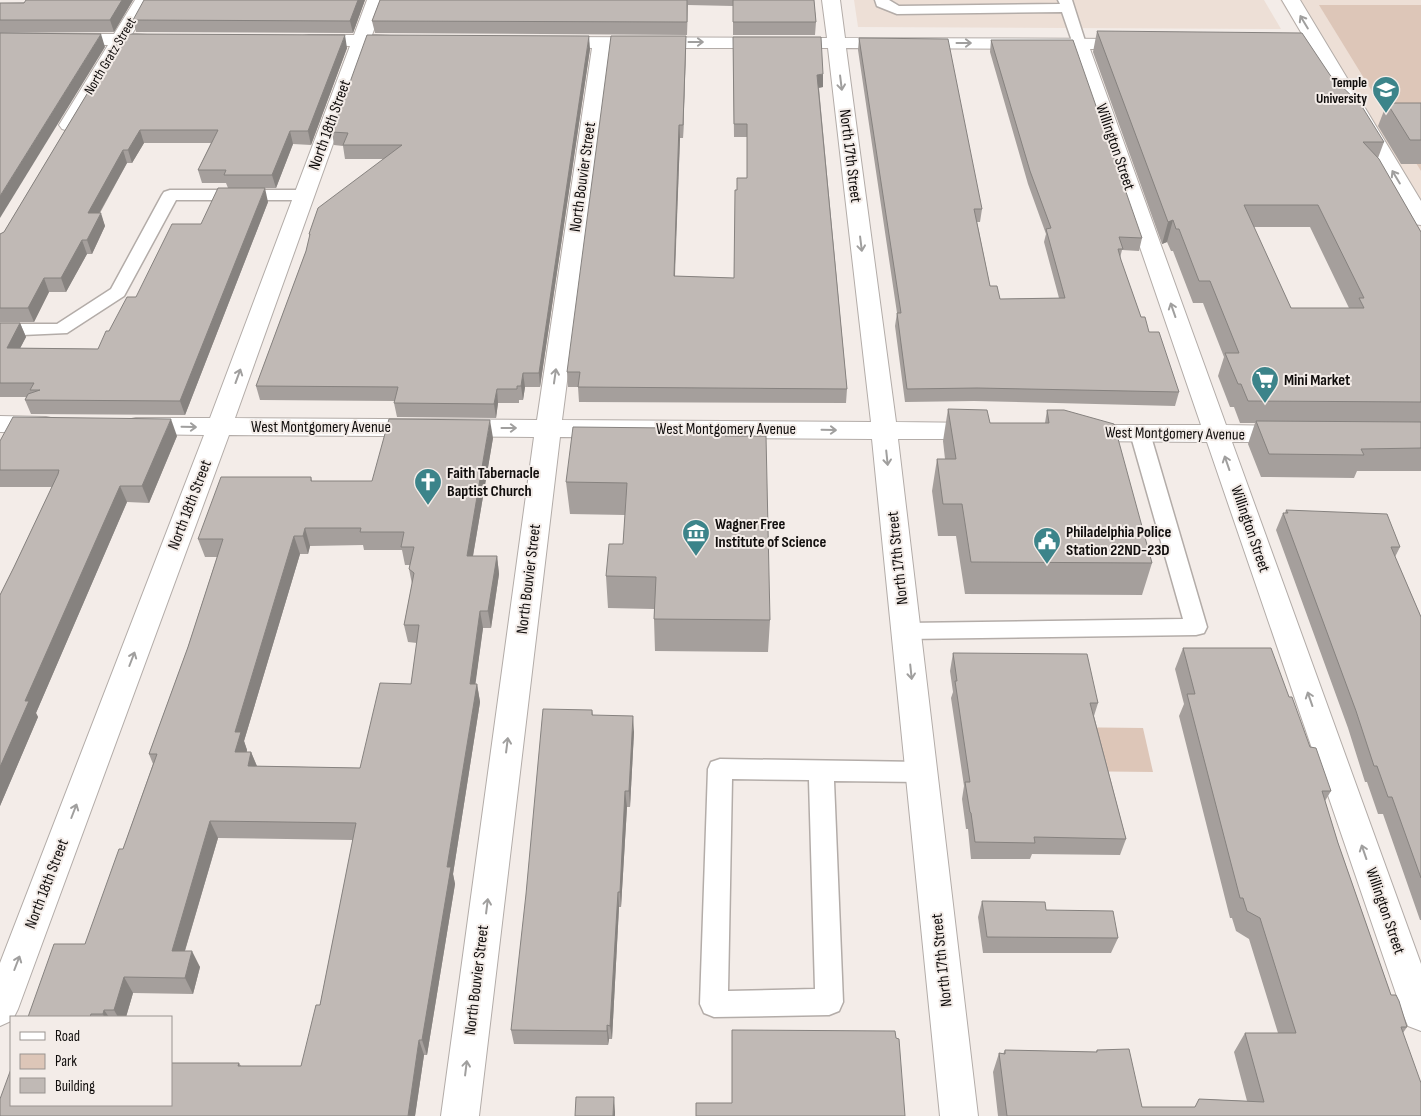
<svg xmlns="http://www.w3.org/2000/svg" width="1421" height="1116" font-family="'Sofia Sans Condensed',sans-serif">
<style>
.built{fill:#eddfd6}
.green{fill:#ddc6b8}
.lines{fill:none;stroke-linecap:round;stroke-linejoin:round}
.lane-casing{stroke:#b3aca8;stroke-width:3}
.street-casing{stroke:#b3aca8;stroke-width:2}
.lane{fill:#fff;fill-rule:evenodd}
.street{fill:#fff;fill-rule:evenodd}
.wall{fill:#a59f9c;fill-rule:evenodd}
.shaded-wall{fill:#86827f}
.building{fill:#c0b9b5;stroke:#86827f;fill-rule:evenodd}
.oneway{stroke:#a09f9e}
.labels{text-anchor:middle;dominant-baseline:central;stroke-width:4;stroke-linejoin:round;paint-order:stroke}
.far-street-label{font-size:14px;fill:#110e0d;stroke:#f3ece8}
.far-poi-label{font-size:14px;font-weight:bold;fill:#110e0d;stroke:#f3ece8;text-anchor:end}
.street-label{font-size:16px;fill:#110e0d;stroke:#f3ece8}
.poi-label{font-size:16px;font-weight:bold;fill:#110e0d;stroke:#f3ece8;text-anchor:start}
</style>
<rect width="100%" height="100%" fill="#f3ece8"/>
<g class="built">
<path d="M854 0H1264L1281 29 858 27Z"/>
<path d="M1280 0H1421V228Z"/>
</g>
<g class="green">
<path d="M1319 5H1421V171Z"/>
<path d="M963 726 1143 728 1153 772 969 770Z"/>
</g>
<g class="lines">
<defs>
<g id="lane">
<path d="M875 0H889L899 6 1060 4 1058 0H1072L1086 44 1079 48 1074 47 1062 12 897 14 877 6Z"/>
<path d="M170 190H304L310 192 312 195 310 198 304 200H176L124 296 67 333 0 336V324H57L111 289 162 195 164 192Z"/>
<path d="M1140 427 1147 428 1150 433 1207 627 1204 633 1196 635 906 639 898 637 895 631 898 625 906 623 1183 619 1130 433 1133 428Z"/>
<path d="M720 759 922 762 931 765 934 772 931 779 922 782 834 781 843 1002 839 1011 829 1015 714 1017 704 1013 700 1004 708 769 711 762ZM732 779 809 780 815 989 728 991Z"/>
</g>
<g id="street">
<path d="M135 0H153L132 34 162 36 165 40 162 44 126 45 76 129 69 131 62 129 59 125 108 45 0 44V34H114Z"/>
<path d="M367 0H385L372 35 409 37 412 41 409 45 368 46 235 418 537 420 592 48 551 47 545 46 542 42 545 38 551 37 827 38 822 0H840L845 38 1131 39 1137 40 1140 44 1137 48 1131 49H1090L1226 425 1288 426 1297 428 1301 434 1297 440 1288 442H1232L1421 964V1031L1408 1026 1403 1014 1207 442 1079 441 1070 439 1066 433 1070 427 1079 425H1201L1072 49 846 48 896 422 981 423 990 425 994 431 990 437 981 439H898L978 1116H940L872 439 560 437 479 1116H441L534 437 229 435 18 1009 14 1017H11V1021L0 1026V963L204 435 136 434 127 432 123 426 127 420 136 418H210L350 46 309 45 303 44 300 40 303 36 309 35H354ZM610 48H828L871 422 562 420Z"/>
<path d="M1282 0H1300L1421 201V225L1413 224 1410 219 1311 49H1271L1265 48 1262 44 1265 40 1305 39Z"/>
<path d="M0 416 46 417 55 419 59 425 55 431 46 433 0 432Z"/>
</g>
</defs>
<use href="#lane" class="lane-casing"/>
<use href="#street" class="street-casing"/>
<use href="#lane" class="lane"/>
<use href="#street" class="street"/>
</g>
<g class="wall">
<path d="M133 0 114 32 0 33V3Z"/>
<path d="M365 0 353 33 136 32 133 20Z"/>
<path d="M380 0H814L816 22 815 35H733V6L688 5 687 35 375 33 372 21Z"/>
<path d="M1097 31 1330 75 1384 142 1378 158 1421 232V471H1357L1354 478 1261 477 1248 444 1255 423H1240L1234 407H1230L1218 376 1224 357 1203 303H1193L1173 251H1171L1167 242 1162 244 1093 52ZM1253 227H1310L1349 308H1291Z"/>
<path d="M123 34 347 48 311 145 293 144 276 188H228L226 183H202L198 170 211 143H144L132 163H127L100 213 105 226 92 254H87L66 292H49L34 322H0V234L4 232Z"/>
<path d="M686 36 683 138H680L675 276 734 278 737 190 747 178V137H734L733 49 823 87 819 88 847 389 846 403 579 402 578 387H568L567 372Z"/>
<path d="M859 38 982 209 980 222H977L990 286 1000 299 1059 298 1044 242 1046 234 1028 184 990 52 991 40 1142 238 1139 251 1122 250 1120 258 1141 317 1149 332 1179 392 1175 406 974 401 905 402 895 326 897 313 858 50Z"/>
<path d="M590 49 540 387H525L523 400H519V403H498L496 418 397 417 394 403 395 401 260 400 256 386 306 251 310 237 309 234 384 159H345L343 146 334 145 332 132Z"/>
<path d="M1387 103H1421V164H1401L1378 126Z"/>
<path d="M268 202 185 415 31 414 25 400 26 397H0V323H20L26 337 20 348 98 349 109 331 136 297 201 224Z"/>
<path d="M948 409 990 423H1045L1047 410 1152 563 1142 595 965 594 956 536H938L932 491 937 459H945L943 441Z"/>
<path d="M669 428V432L725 436 770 620 768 652 655 651 654 619V609L608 608 606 576 623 544 625 515 570 514 566 482Z"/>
<path d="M177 436 149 503 127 502 36 713 38 717 0 806V595L14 567 52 487H0V441Z"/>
<path d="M493 438 473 556H497L499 574 491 628H483L475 684H477L480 702 453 874 455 884 427 1055H424L415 1116 11 1105H171L239 1063 241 1066H301L320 1005 353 840 218 838 185 951 200 967 193 994 133 993 126 1017H28L85 944 123 849 153 764 149 754 188 647 217 557H205L198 539 311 477 312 481H372ZM363 545 364 550H402L405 565H410L409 569 412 584 404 625 408 642 417 643 411 684 360 768 257 766 251 752H247V750L244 741 300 554H308L310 546Z"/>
<path d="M1286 510 1400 547 1395 557 1421 617V920H1420L1383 814H1378L1367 782H1365L1348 728 1276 530 1283 513H1285Z"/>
<path d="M1183 648 1289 697 1310 747 1331 791 1325 801 1338 843 1391 995 1407 1027 1403 1033 1421 1116H998L993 1072 999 1053 1003 1054 1005 1050 1096 1052 1097 1050 1142 1107H1195L1199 1099 1247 1101 1234 1052 1245 1033H1278L1249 939 1236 931 1232 918H1230L1179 716 1184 704 1175 669Z"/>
<path d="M953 653 1098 703 1094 716 1126 839 1120 855 1032 854 1030 859H971L968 829H966L962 799 964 786 951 698 953 692 950 671Z"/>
<path d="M592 710 593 715 634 732 630 807H627L621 907H619L612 1039H609L608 1045 514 1044 511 1030Z"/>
<path d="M982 901 1046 910 1118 938 1111 953H983L978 917Z"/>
</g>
<g class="shaded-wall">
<path d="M122 0H133L114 32 110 20Z"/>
<path d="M358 0H365L353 33 350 21Z"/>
<path d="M101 34 105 47 0 218V196Z"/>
<path d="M345 35 347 48 311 145 308 131Z"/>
<path d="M589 36 590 49 540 387 539 373Z"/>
<path d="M686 36V49L683 138V125Z"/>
<path d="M823 74V87L817 88V75Z"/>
<path d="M679 125 680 138 674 290V276Z"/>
<path d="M140 130 144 143 132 163 128 150Z"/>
<path d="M290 131 293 144 276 188 272 175Z"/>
<path d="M123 150 127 163 92 226 88 213Z"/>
<path d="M265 188 268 202 185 415 180 401Z"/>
<path d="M101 213 105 226 92 254 87 240Z"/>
<path d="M1173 220 1167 242 1162 244 1168 222Z"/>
<path d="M82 240 87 254 66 292 61 278Z"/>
<path d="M44 278 49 292 34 322 28 308Z"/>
<path d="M20 323 26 337 13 362 7 348Z"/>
<path d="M523 373 525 387 523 400 521 386Z"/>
<path d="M497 389 498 403 496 418 494 404Z"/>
<path d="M171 419 177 436 149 503 142 486Z"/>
<path d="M490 420 493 438 470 573 467 556Z"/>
<path d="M120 486 127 502 36 713 38 717 0 806V767L25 701Z"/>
<path d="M305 528 310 546 308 554 303 536Z"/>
<path d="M294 536 300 554 244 741 247 750 242 769 235 752V732Z"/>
<path d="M497 556 499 574 491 628 488 611Z"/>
<path d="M480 611 483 628 473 702 470 684Z"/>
<path d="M477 684 480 702 453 874 455 884 427 1055 422 1040 447 867Z"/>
<path d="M633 716 634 732 630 807 629 791Z"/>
<path d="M251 752 258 769 248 766Z"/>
<path d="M625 791 627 807 621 907 620 892Z"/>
<path d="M210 821 218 838 180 967 172 951Z"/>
<path d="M618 892 619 907 612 1039 610 1026Z"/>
<path d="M192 951 200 967 193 994 185 978Z"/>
<path d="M124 977 133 993 126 1017H118L114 1010Z"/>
<path d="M104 1010 109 1017H104L103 1014Z"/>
<path d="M607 1025 609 1039 608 1045 607 1031Z"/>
<path d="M419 1040 424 1055 415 1116H408Z"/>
<path d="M614 1097 615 1112V1116H613Z"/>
</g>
<g class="building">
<path d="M26 0H122L110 20H0V3H24Z"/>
<path d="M144 0H358L350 21 133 20Z"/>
<path d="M380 0H687V22L372 21Z"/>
<path d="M733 0H814L816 22H733Z"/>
<path d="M1097 31 1302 33 1330 75 1361 105 1384 142H1363L1379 159 1421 232V402L1248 401 1241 384H1238L1225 353H1239L1210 281H1199L1179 229H1176L1173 220 1168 222ZM1244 205H1318L1364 298H1359L1364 308H1291Z"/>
<path d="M0 33 101 34 0 196Z"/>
<path d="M123 34 345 35 308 131H290L272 175H224L226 170H198L218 130H140L128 150H123L88 213H101L87 240H82L61 278H44L28 308H0V234L4 232Z"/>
<path d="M367 35 589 36 539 373H523L521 386H517V389H497L494 404 394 403 398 387 256 386 306 251 310 234H309L318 208 402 145H343L348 133 332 132Z"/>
<path d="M611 36H686L683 125H679L674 276 734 278 735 190H737V178H747V124H734L733 37H821L823 74 817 75 847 389 578 387 580 372H567Z"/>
<path d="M859 38 948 39 982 209H974L990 286H997L1000 299 1065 298 1046 229 1051 228 1030 171 991 40H1073L1142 238 1119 237 1123 249H1118L1121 260 1141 317H1145L1149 332H1159L1179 392 977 388 907 389 897 313H901Z"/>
<path d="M1387 103H1421V140H1410Z"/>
<path d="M218 188H265L180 401 25 400 28 394 40 390H30L34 383H0V323H20L7 348 98 349 106 331H109L127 297H136L172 224H201Z"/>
<path d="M948 409 987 410 990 423H1049L1047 410H1064L1114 424 1152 563 971 562 962 504H943L937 459H956Z"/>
<path d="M13 417 171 419 142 486H120L25 701H29L0 767V595L14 567 58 474 59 470H0V441Z"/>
<path d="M389 419 490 420 467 556H497L488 611H480L470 684H477L447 867H451L422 1040H419L408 1116H0V1099L11 1069V1105H171V1063H239L238 1066H301L316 1005H320L356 823 210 821 172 951H192L185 978 124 977 114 1010H104L103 1014H91L90 1017H28L54 944H85L119 849H123L157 754H149L188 647 223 539H198L221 477H311V481H372ZM305 528H361L360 532H404L401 547H414L409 569 414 573 404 625H419L411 684 380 683 360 768 248 766 251 752H235L241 732H235L294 536H303Z"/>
<path d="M1256 421 1421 422V448L1361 449 1364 455 1269 454Z"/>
<path d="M573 427 669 428V432H725V436H766L770 620 654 619 656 577 606 576 609 544H623L627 483 566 482Z"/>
<path d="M1286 510 1387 514 1400 547H1391L1421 617V878L1392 797H1388L1377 766H1374L1356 711 1283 513H1288Z"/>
<path d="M1183 648H1271L1289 697H1292L1310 747 1316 748 1331 791H1322L1338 843 1391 995H1396L1399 1001 1407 1027H1401L1421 1083V1116H1007L999 1053 1005 1054V1050L1097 1052V1050L1129 1049 1142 1107H1195L1199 1099 1264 1102 1245 1033H1296L1260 918 1247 911 1243 898H1240L1187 694H1195Z"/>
<path d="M953 653 1087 654 1098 703H1090L1126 839 1034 837 1035 843 975 842 971 813 970 812 965 782H970L955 681H957Z"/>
<path d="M543 709 592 710V715L633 716 629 791H625L620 892H618L610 1026 607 1025V1031L511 1030 526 894Z"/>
<path d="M982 901 1045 902 1046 910 1113 911 1118 938 987 937Z"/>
<path d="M732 1030 895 1031 896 1038 899 1039 905 1116H696V1103H732Z"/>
<path d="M576 1097H614L613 1116H575Z"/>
</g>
<defs><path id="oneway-shaft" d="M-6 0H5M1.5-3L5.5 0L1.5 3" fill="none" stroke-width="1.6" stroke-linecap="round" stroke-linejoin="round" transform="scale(1.25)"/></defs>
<g class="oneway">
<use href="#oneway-shaft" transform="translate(1304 22) rotate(-121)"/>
<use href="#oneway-shaft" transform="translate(696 42)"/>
<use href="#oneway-shaft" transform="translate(964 43)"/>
<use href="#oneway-shaft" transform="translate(841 83) rotate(83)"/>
<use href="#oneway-shaft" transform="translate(1396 177) rotate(-121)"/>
<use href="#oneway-shaft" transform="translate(861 244) rotate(83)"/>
<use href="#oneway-shaft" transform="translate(1173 310) rotate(-109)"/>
<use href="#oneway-shaft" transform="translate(238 376) rotate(-70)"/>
<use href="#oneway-shaft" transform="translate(555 376) rotate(-82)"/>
<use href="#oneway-shaft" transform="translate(189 427) rotate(1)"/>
<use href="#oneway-shaft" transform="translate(509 428)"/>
<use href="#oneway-shaft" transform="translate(829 430) rotate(1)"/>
<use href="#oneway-shaft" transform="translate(887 458) rotate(84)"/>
<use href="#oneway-shaft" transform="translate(1227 463) rotate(-109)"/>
<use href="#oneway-shaft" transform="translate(132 659) rotate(-69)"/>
<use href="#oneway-shaft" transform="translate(911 672) rotate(84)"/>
<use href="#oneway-shaft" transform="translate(1310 699) rotate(-109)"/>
<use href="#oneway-shaft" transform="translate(507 745) rotate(-83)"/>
<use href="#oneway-shaft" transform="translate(74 811) rotate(-69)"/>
<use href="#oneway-shaft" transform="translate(1364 852) rotate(-109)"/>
<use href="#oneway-shaft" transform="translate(487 906) rotate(-83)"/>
<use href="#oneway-shaft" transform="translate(17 963) rotate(-69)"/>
<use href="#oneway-shaft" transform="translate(466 1068) rotate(-83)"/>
</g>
<defs>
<symbol id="university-pin" viewBox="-11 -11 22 30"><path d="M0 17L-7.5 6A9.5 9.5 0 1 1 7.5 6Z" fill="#3c848a" stroke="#f3ece8"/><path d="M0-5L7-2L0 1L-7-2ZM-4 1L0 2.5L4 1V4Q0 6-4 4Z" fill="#fff"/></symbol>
<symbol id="supermarket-pin" viewBox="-11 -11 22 30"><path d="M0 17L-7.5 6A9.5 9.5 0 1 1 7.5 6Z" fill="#3c848a" stroke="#f3ece8"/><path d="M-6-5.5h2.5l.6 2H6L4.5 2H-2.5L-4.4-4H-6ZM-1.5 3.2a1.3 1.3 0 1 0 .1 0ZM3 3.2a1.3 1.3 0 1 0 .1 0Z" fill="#fff"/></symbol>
<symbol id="church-pin" viewBox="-11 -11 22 30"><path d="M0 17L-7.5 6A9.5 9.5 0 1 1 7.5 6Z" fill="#3c848a" stroke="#f3ece8"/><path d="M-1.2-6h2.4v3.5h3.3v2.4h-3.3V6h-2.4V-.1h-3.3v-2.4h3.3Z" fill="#fff"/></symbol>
<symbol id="museum-pin" viewBox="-11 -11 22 30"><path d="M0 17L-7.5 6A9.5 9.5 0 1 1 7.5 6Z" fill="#3c848a" stroke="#f3ece8"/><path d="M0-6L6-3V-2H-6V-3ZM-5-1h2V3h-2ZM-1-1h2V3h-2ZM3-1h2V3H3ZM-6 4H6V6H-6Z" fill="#fff"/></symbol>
<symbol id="civic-pin" viewBox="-11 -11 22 30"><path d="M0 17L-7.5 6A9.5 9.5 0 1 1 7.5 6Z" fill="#3c848a" stroke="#f3ece8"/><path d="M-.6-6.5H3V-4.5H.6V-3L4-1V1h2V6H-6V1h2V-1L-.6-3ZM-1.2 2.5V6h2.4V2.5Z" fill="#fff"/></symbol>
</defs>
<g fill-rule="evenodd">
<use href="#university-pin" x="1370" y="74" width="32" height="43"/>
<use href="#supermarket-pin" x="1249" y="364" width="32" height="43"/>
<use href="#church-pin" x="412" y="466" width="32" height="43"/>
<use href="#museum-pin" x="680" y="517" width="32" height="43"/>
<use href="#civic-pin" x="1031" y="525" width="32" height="43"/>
</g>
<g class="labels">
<g class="far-street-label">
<text transform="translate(110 56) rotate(-59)">North Gratz Street</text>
</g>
<g class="far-poi-label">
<text x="1367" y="82">Temple<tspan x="1367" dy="16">University</tspan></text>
</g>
<g class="street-label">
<text transform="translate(330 125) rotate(-70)">North 18th Street</text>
<text transform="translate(1115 147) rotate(71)">Willington Street</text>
<text transform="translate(850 156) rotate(83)">North 17th Street</text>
<text transform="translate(583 177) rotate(-82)">North Bouvier Street</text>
<text x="321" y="427">West Montgomery Avenue</text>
<text x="726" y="429">West Montgomery Avenue</text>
<text transform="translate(1175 434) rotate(1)">West Montgomery Avenue</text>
<text transform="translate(190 505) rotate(-69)">North 18th Street</text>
<text transform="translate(1250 529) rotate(71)">Willington Street</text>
<text transform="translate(898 558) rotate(-96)">North 17th Street</text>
<text transform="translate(529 579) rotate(-83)">North Bouvier Street</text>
<text transform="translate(47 884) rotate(-69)">North 18th Street</text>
<text transform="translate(1385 911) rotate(71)">Willington Street</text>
<text transform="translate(942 960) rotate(-96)">North 17th Street</text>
<text transform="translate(477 980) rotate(-83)">North Bouvier Street</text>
</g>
<g class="poi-label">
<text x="1284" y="380">Mini Market</text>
<text x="447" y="473">Faith Tabernacle<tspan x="447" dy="18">Baptist Church</tspan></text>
<text x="715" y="524">Wagner Free<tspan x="715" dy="18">Institute of Science</tspan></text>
<text x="1066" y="532">Philadelphia Police<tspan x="1066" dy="18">Station 22ND-23D</tspan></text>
</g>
</g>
<rect x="10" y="1016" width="162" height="90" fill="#f3ece8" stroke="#999390"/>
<rect x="20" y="1032" width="25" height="8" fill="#ffffff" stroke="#999390"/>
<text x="55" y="1041" font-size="15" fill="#110e0d">Road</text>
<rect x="20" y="1054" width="25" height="15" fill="#ddc6b8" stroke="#999390"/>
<text x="55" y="1066" font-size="15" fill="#110e0d">Park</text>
<rect x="20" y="1078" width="25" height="15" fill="#c0b9b5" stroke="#999390"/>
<text x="55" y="1091" font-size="15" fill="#110e0d">Building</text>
</svg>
